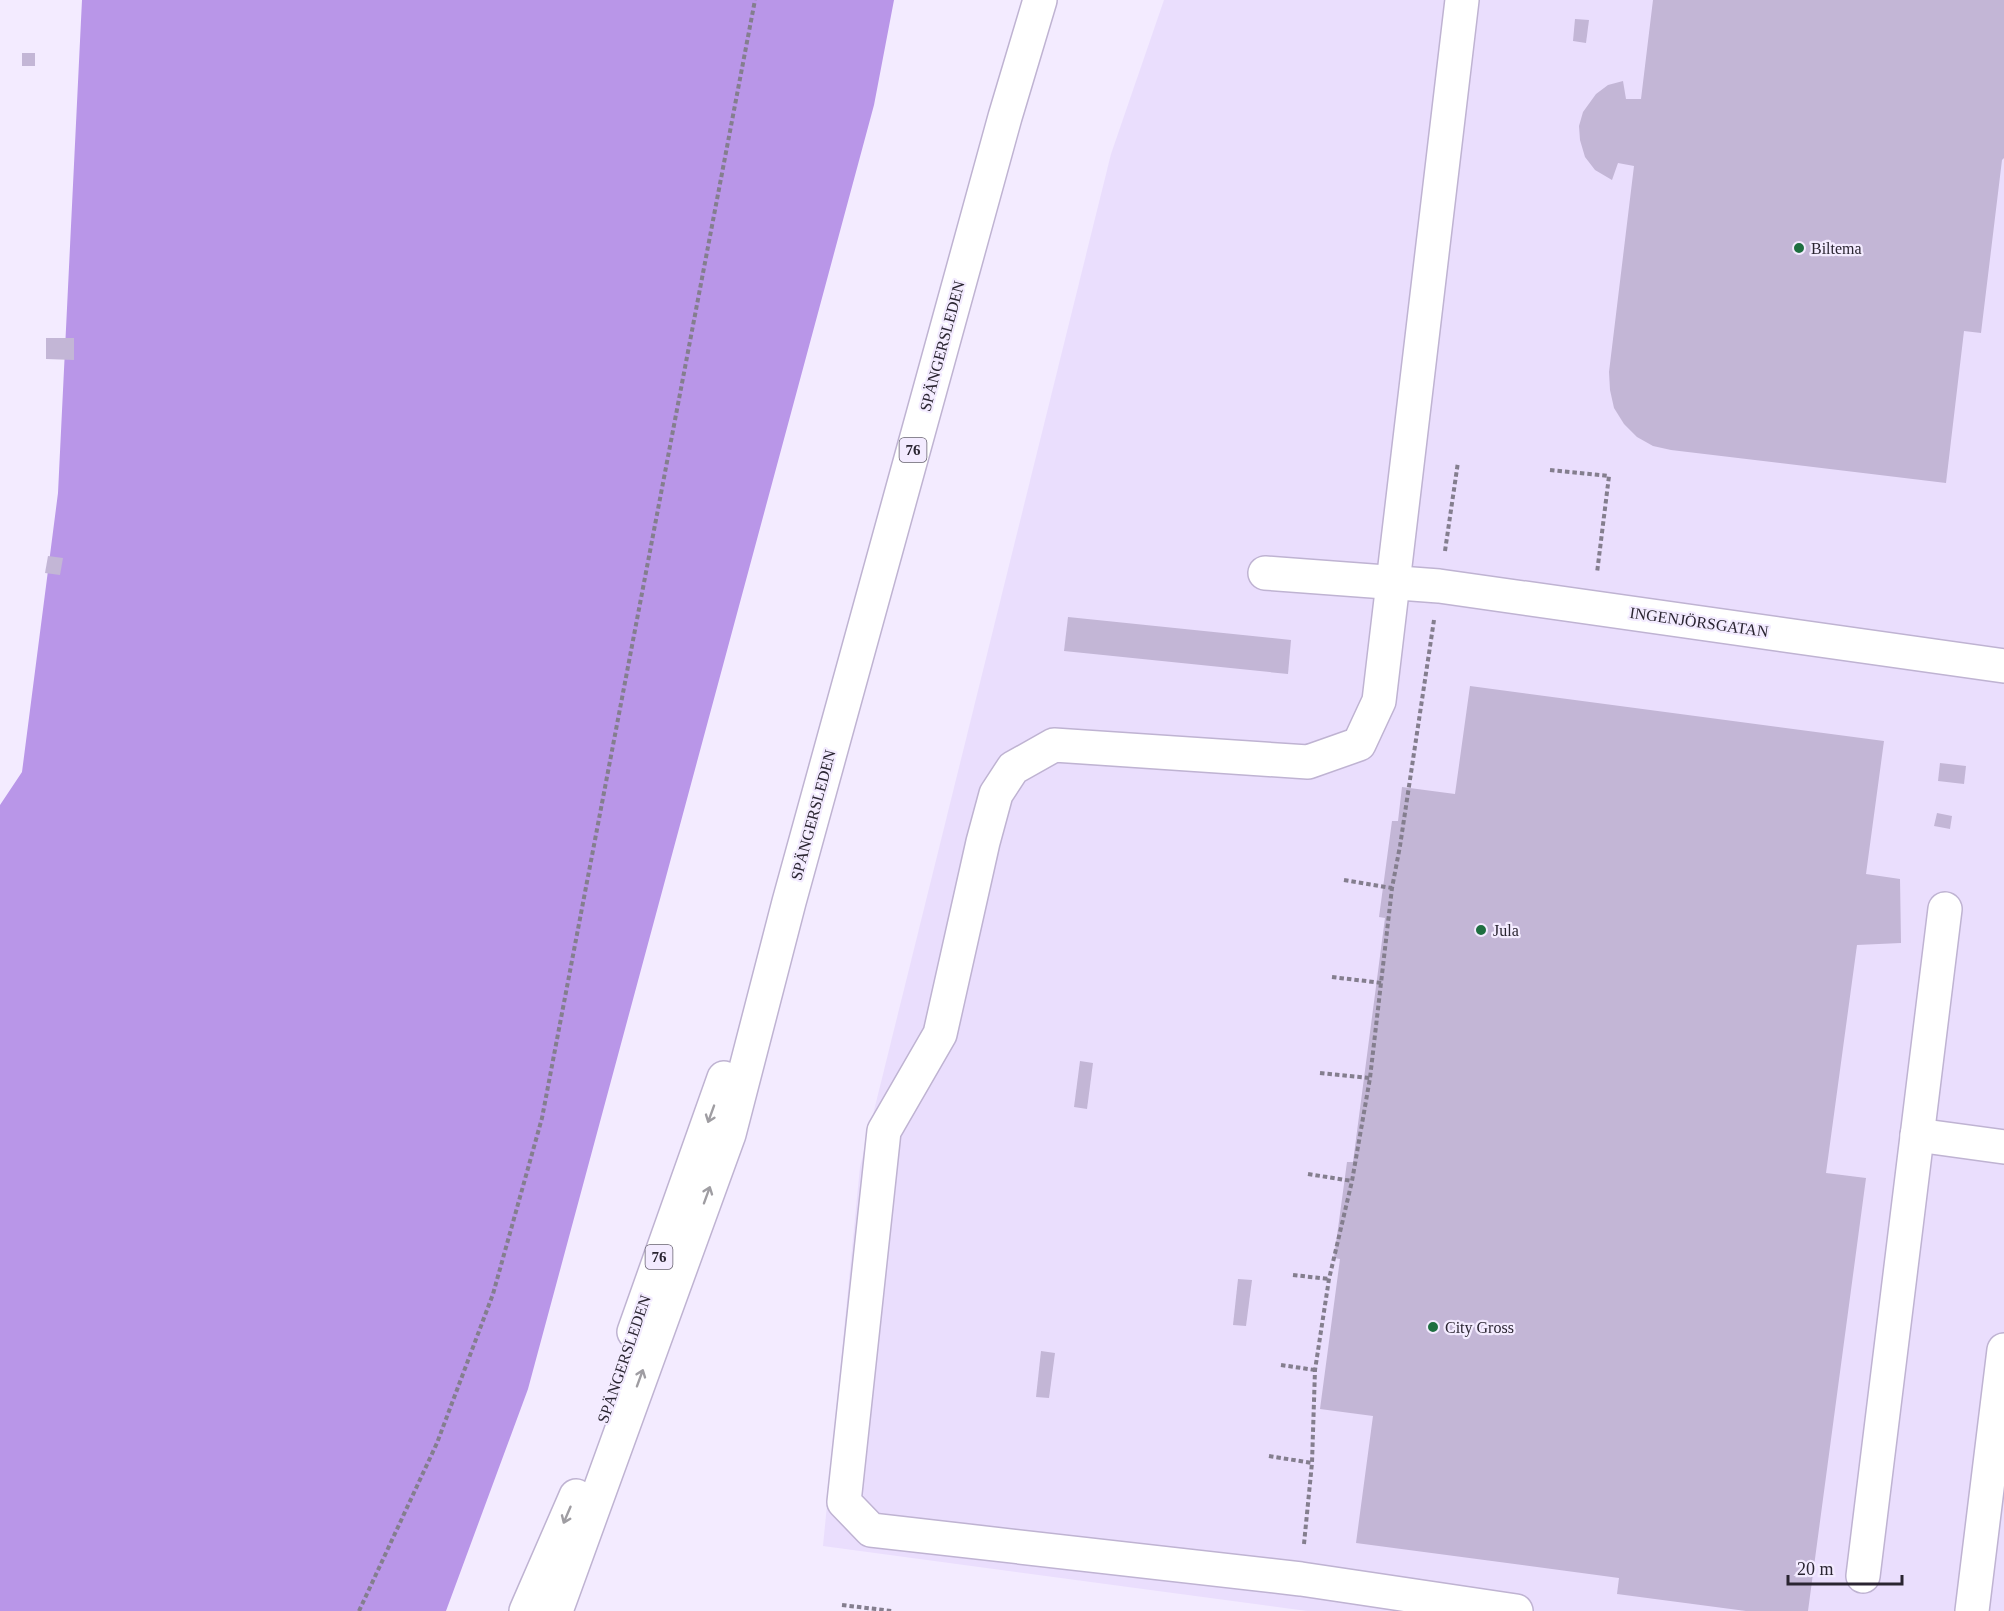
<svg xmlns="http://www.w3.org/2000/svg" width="2004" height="1611" font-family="'Times New Roman',serif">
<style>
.built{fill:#eadefd}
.forest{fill:#b996e8}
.building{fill:#c3b6d6}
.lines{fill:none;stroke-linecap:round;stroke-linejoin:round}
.minor-casing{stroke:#bfb3d2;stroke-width:36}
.major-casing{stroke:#bfb3d2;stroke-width:36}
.path{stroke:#847e8e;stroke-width:4;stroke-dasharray:4.5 3;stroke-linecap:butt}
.minor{stroke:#fff;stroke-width:33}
.major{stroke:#fff;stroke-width:33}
.oneway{stroke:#9f9da2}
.poi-dot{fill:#1e6f40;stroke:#f3ebff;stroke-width:2}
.labels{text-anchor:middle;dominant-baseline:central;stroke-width:4.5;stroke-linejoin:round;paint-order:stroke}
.shield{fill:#f3ebff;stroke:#66606f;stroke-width:1.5}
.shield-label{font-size:15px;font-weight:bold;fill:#2a2531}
.poi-label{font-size:16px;fill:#2a2531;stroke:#f3ebff;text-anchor:start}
.street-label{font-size:16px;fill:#2a2531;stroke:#f3ebff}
</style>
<rect width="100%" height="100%" fill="#f3ebff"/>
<path class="built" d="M1164 0H2004V1611H1307L823 1546 860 1167 1111 154Z"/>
<path class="forest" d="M82 0H894L874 105 528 1389 446 1611H0V805L22 772 58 493Z"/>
<g class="building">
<path d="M1653 0H2004V158L2002 160 1981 333 1964 331 1946 483 1671 450 1653 446 1637 437 1624 424 1614 408 1610 390 1609 372 1634 166 1618 163 1612 180 1595 170 1585 157 1580 140 1579 126 1583 112 1596 94 1608 85 1623 81 1626 99H1641Z"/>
<path d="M1575 19 1589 20 1586 43 1573 41Z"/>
<rect x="22" y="53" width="13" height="13"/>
<path d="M46 338H74V360L46 359Z"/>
<path d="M48 556 63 558 60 575 45 573Z"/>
<path d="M1068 617 1291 640 1288 674 1064 651Z"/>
<path d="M1470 686 1884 741 1866 874 1900 879 1901 943 1857 945 1826 1173 1866 1178 1808 1611H1746L1617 1594 1619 1578 1356 1543 1373 1416 1320 1409 1340 1259 1334 1258 1347 1162H1353L1385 918 1379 917 1392 821H1398L1402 787 1455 794Z"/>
<path d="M1940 763 1966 766 1964 784 1938 781Z"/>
<path d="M1937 813 1952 816 1950 829 1934 826Z"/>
<path d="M1080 1061 1093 1063 1087 1109 1074 1107Z"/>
<path d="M1238 1279 1252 1280 1246 1326 1233 1325Z"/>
<path d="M1041 1351 1055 1353 1049 1398 1036 1397Z"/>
</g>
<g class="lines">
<defs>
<g id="minor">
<path d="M1462 0 1379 701 1359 744 1308 762 1054 745 1013 768 996 794 983 842 940 1034 884 1131 844 1502 871 1530 1301 1579 1516 1611"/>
<path d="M1265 573 1439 586 2004 666"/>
<path d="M1917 1135 2004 1147"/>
<path d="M1863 1576 1945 909"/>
<path d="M1972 1611 2004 1350"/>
</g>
<g id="major">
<path d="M634 1332 724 1078"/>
<path d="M526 1611 576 1496"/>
<path d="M556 1611 729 1134 789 902 1005 117 1040 0"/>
</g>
</defs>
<use href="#minor" class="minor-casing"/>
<use href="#major" class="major-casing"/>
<g class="path">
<path d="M1550 470 1609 476 1597 573"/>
<path d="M1445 551 1458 462"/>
<path d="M1344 880 1392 888"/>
<path d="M1332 977 1382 983"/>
<path d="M1320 1073 1370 1078"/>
<path d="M1308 1174 1352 1181"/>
<path d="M1293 1275 1329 1279"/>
<path d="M1281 1365 1315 1370"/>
<path d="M1269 1456 1312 1463"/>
<path d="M1304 1544 1312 1463 1315 1370 1329 1279 1352 1181 1370 1078 1392 888 1400 846 1434 620"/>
<path d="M842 1605 892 1611"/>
<path d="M359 1611 437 1443 493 1294 542 1118 755 0"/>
</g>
<use href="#minor" class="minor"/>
<use href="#major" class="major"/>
</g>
<defs><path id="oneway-shaft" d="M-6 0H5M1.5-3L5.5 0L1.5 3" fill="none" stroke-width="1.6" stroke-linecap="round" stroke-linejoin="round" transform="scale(1.5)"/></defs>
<g class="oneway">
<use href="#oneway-shaft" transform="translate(711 1114) rotate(110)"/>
<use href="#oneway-shaft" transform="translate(707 1195) rotate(-70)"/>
<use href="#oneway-shaft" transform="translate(640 1378) rotate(-70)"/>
<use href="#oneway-shaft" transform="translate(567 1515) rotate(113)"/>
</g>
<g class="poi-dot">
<circle cx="1799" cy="248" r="6"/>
<circle cx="1481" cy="930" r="6"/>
<circle cx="1433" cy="1327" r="6"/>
</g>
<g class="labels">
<g class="shield">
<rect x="899.5" y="438" width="27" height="24" rx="4.5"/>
<rect x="645.5" y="1245" width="27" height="24" rx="4.5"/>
</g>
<g class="shield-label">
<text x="913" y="450">76</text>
<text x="659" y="1257">76</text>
</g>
<g class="poi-label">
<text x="1811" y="248">Biltema</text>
<text x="1493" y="930">Jula</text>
<text x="1445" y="1327">City Gross</text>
</g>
<g class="street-label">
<text transform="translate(942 346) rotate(-75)">SPÄNGERSLEDEN</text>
<text transform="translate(1699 622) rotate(8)">INGENJÖRSGATAN</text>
<text transform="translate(813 815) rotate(-75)">SPÄNGERSLEDEN</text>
<text transform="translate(624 1359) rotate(-71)">SPÄNGERSLEDEN</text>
</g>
</g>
<path d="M1788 1575v9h114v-9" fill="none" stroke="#2a2531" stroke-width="3"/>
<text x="1797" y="1575" font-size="18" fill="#2a2531" stroke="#f3ebff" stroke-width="4.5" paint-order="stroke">20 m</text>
</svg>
